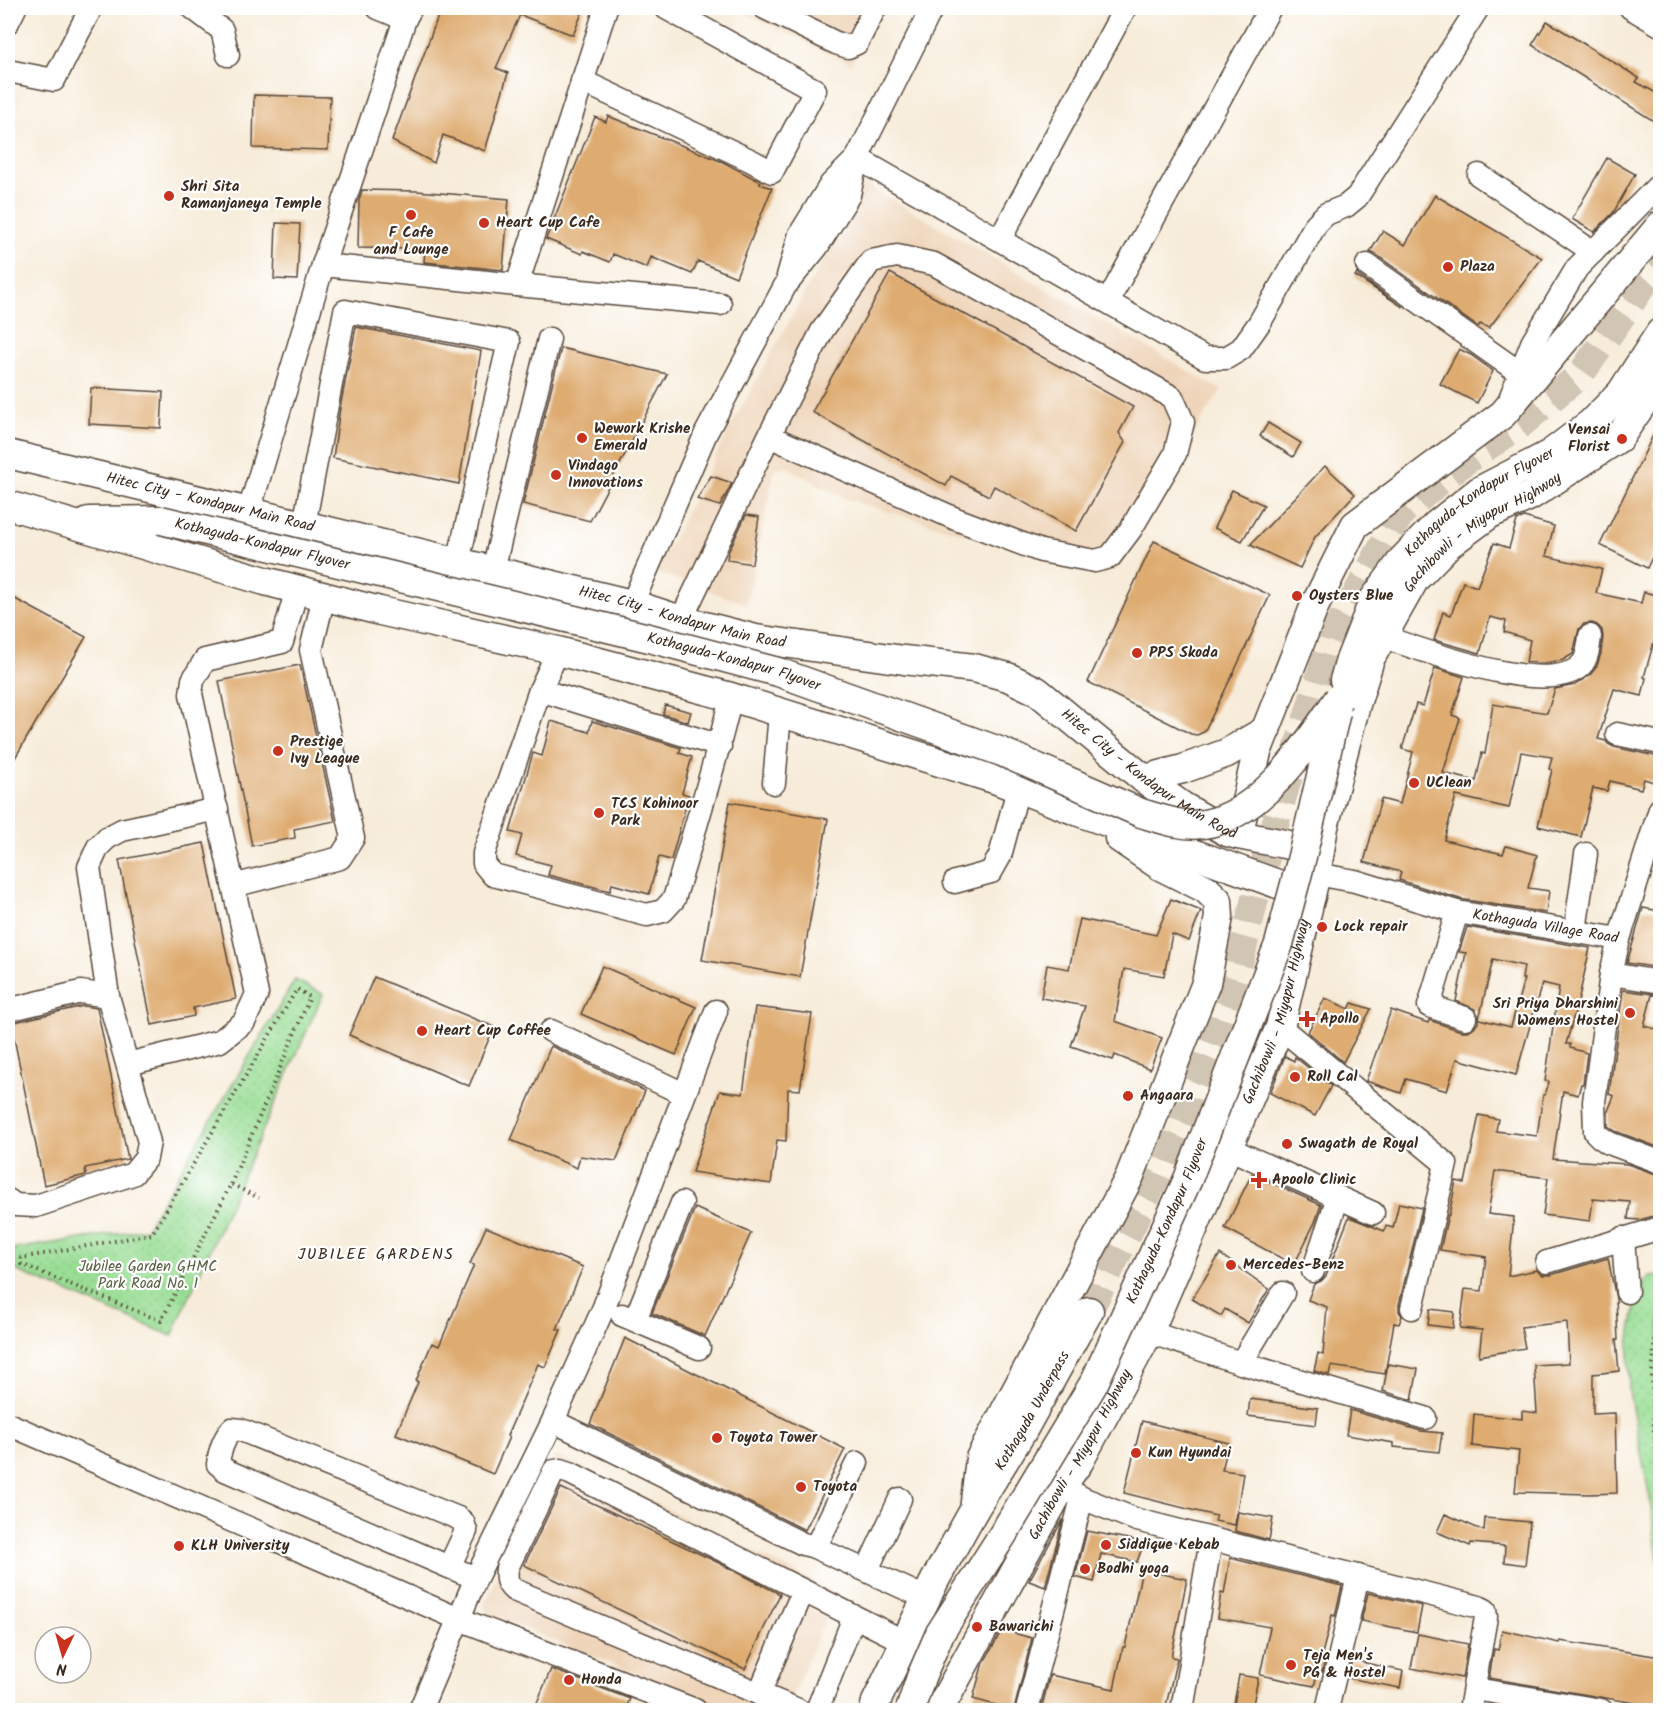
<svg xmlns="http://www.w3.org/2000/svg" width="1668" height="1718" font-family="Kalam,sans-serif">
<style>
.built{fill:#efd6bb}
.grass{fill:url(#grass-dots);stroke:#6a845a;stroke-width:1.5}
.building{fill:#deab6f;fill-rule:evenodd}
.lines{fill:none;stroke-linecap:round;stroke-linejoin:round}
.major-tunnel{stroke:#d1c5b4;stroke-width:28;stroke-dasharray:28 14;stroke-linecap:butt}
.minor-casing{stroke:#57473a;stroke-width:25}
.major-casing{stroke:#57473a;stroke-width:31}
.path{stroke:#57473a;stroke-width:4;stroke-dasharray:1.5 4.5;stroke-linecap:butt}
.minor{stroke:#fff;stroke-width:22}
.major{stroke:#fff;stroke-width:28}
.major-bridge-casing{stroke:#57473a;stroke-width:31;stroke-linecap:butt}
.major-bridge{stroke:#fff;stroke-width:28}
.poi-dot{fill:#c8321e;stroke:#fff;stroke-width:2}
.labels{text-anchor:middle;dominant-baseline:central;stroke-width:4.5;stroke-linejoin:round;paint-order:stroke}
.poi-label{font-size:15px;font-weight:bold;fill:#3b2a1e;stroke:#fff;text-anchor:start}
.street-label{font-size:15px;fill:#3b2a1e;stroke:#fff}
.park-label{font-size:15px;fill:#586042;stroke:#fff}
.neighbourhood-label{font-size:16px;letter-spacing:1.5px;fill:#3b2a1e;stroke:#fff}
</style>
<defs>
<pattern id="grass-dots" width="8" height="8" patternUnits="userSpaceOnUse" patternTransform="scale(1.5)"><rect width="8" height="8" fill="#9ade95"/><path d="M2 2h.1M6 6h.1" fill="none" stroke="#86bf80" stroke-width="1.8" stroke-linecap="round"/></pattern>
</defs>
<rect width="100%" height="100%" fill="#fff"/>
<filter id="ink" filterUnits="userSpaceOnUse"><feTurbulence type="fractalNoise" baseFrequency=".0167" numOctaves="2"/><feDisplacementMap in="SourceGraphic" scale="12" xChannelSelector="R" yChannelSelector="G"/><feConvolveMatrix kernelMatrix="1 2 1 2 8 2 1 2 1" color-interpolation-filters="sRGB"/></filter>
<filter id="wash" filterUnits="userSpaceOnUse"><feTurbulence type="fractalNoise" baseFrequency=".008" numOctaves="4" result="noise"/><feDisplacementMap in="SourceGraphic" scale="24" xChannelSelector="R" yChannelSelector="G"/><feGaussianBlur stdDeviation="1.35" result="paint"/><feColorMatrix in="noise" values="0 0 0 0 0 0 0 0 0 0 0 0 0 0 0 0 0 1.4 0 .05"/><feComposite in="paint" operator="in"/></filter>
<g filter="url(#wash)">
<rect width="100%" height="100%" fill="#f7ecd9"/>
<g class="built">
<path d="M736 8H884L851 64Z"/>
<path d="M865 184 1221 390 1189 441 1120 566 1109 571 1099 573 843 498 787 467 775 468 746 604 656 572 729 430Z"/>
<path d="M555 1454 837 1593 786 1710H726L487 1613 484 1605Z"/>
</g>
<g class="grass">
<path d="M295 980 323 994 172 1336 8 1267V1250L146 1229Z"/>
<path d="M1660 1275V1575L1649 1493 1629 1392V1345L1637 1294 1650 1276Z"/>
</g>
<g id="blocks">
<g class="building">
<path d="M441 8H584L573 35 520 15 496 68 508 73 485 151 443 135 434 163 392 141Z"/>
<path d="M1547 21 1639 78 1636 82 1660 95V125L1532 45Z"/>
<path d="M254 95 330 97 328 150 253 148Z"/>
<path d="M608 116 723 162 761 182 760 184 772 188 736 277 698 261 692 274 651 257 647 268 613 254 610 262 583 251 582 254 546 239 595 117 606 122Z"/>
<path d="M1607 158 1635 174 1613 213 1594 232 1572 219Z"/>
<path d="M362 190 417 191 509 199 503 270 424 262 425 249 358 248 359 200Z"/>
<path d="M1435 195 1542 258 1489 328 1480 324 1478 327 1375 254 1370 252 1383 231 1405 245Z"/>
<path d="M276 223 300 224 297 280 274 279Z"/>
<path d="M890 273 1133 407 1119 433 1125 442 1076 531 994 486 989 496 951 476 946 486 812 412Z"/>
<path d="M1357 273 1359 276 1403 307 1355 276Z"/>
<path d="M356 327 481 351 459 484 333 458 340 408Z"/>
<path d="M561 348 667 374 590 521 523 504Z"/>
<path d="M1459 349 1471 355 1493 371 1477 403 1440 384Z"/>
<path d="M91 388 163 392 161 428 89 424Z"/>
<path d="M1660 421V540L1647 568 1600 545Z"/>
<path d="M1268 423 1301 443 1293 457 1260 436Z"/>
<path d="M1325 466 1355 494 1315 537 1300 568 1250 545Z"/>
<path d="M711 476 732 483 720 506 697 499Z"/>
<path d="M1232 490 1264 505 1242 541 1214 528Z"/>
<path d="M746 515 759 517 752 564 727 560 728 553Z"/>
<path d="M1524 517 1554 526 1546 556 1602 569 1596 593 1641 603 1644 592 1660 596V632L1657 631 1644 677 1646 678 1642 696 1614 689 1598 739 1606 741 1608 744 1614 747 1660 757V784L1644 779 1641 789 1610 781 1607 791 1593 788 1581 837 1538 826 1552 770 1549 769 1552 757 1521 752 1509 808 1456 796 1444 840 1503 854 1506 846 1537 855 1528 888 1549 891 1546 913 1460 899 1399 880 1401 872 1364 862 1381 799 1400 804 1413 752 1402 749 1416 704 1423 706 1435 668 1464 677 1452 715 1460 718 1443 773 1476 781 1482 753 1485 754 1493 704 1547 713 1555 689 1575 685 1591 674 1597 666 1601 653 1603 637 1602 630 1597 625 1592 623 1584 624 1579 629 1573 654 1563 660 1544 663 1526 662 1530 640 1504 632 1506 621 1490 617 1480 653 1434 640 1443 612 1451 615 1463 582 1477 587 1494 543 1509 548 1517 520Z"/>
<path d="M1154 541 1270 595 1234 672 1204 732 1197 735 1191 734 1088 682Z"/>
<path d="M8 595 86 637 8 770Z"/>
<path d="M300 665 335 821 294 829 295 838 252 846 219 681Z"/>
<path d="M665 705 691 712 688 722 663 714Z"/>
<path d="M551 721 589 732 592 721 681 748 679 753 692 757 682 793 689 795 671 860 659 857 649 894 612 884 610 891 548 875 551 865 516 856 522 835 510 832 533 753 542 756Z"/>
<path d="M730 802 828 819 800 977 702 960Z"/>
<path d="M204 843 236 999 193 1008 194 1016 152 1025 119 860Z"/>
<path d="M1171 899 1201 911 1189 941 1172 934 1164 976 1124 969 1115 1021 1162 1038 1150 1069 1115 1055 1113 1060 1071 1046 1085 1006 1041 998 1047 965 1069 969 1080 919 1156 935Z"/>
<path d="M1643 908 1660 911V968L1627 963Z"/>
<path d="M1467 927 1590 948 1578 1002 1566 1044H1570V1048L1587 1053 1583 1084H1581L1578 1095 1563 1091 1553 1159 1627 1164 1659 1175 1654 1216 1639 1220 1628 1219 1630 1202 1593 1199 1590 1221 1543 1215 1548 1178 1495 1171 1488 1214 1514 1217 1508 1276 1536 1270 1543 1275H1551L1608 1258 1616 1299 1618 1340H1616L1619 1371 1593 1374V1414L1615 1413 1617 1493 1589 1494 1515 1492 1519 1451 1472 1446 1474 1414 1522 1419V1411L1537 1413 1534 1365 1569 1363 1567 1322 1521 1327 1525 1348 1479 1356 1482 1330 1460 1328 1465 1289 1482 1291 1486 1257 1440 1250 1448 1215H1449L1456 1181 1465 1183 1479 1115 1498 1119 1496 1131 1537 1136 1543 1095H1545L1549 1082 1545 1081 1559 987 1542 983 1516 1075 1457 1059 1447 1091 1406 1079 1401 1093 1366 1081 1391 1010 1428 1023 1429 1020 1461 1031H1468L1473 1028 1478 1023V1015L1475 1009 1456 1001 1466 953 1459 952ZM1493 959 1524 966 1522 979H1524L1511 1027 1479 1019Z"/>
<path d="M602 966 696 1007 676 1055 581 1014Z"/>
<path d="M374 977 494 1027 469 1086 349 1035Z"/>
<path d="M1623 990 1659 995H1652L1644 1026 1660 1030V1148L1615 1131 1608 1126V1111L1614 1096 1609 1094Z"/>
<path d="M1325 998 1349 1009 1352 1003 1371 1009 1343 1062 1308 1032Z"/>
<path d="M83 1006 97 1008 128 1159 85 1168 86 1175 44 1185 11 1023Z"/>
<path d="M755 1007 812 1014 800 1090 788 1089 786 1141 777 1140 771 1184 692 1172 720 1091 743 1094Z"/>
<path d="M551 1046 645 1091 616 1161 580 1156 577 1168 511 1140Z"/>
<path d="M1285 1056 1294 1061 1295 1057 1331 1086 1315 1116 1270 1093Z"/>
<path d="M1252 1174 1321 1205 1315 1222 1294 1265 1225 1228Z"/>
<path d="M1399 1203 1422 1208 1399 1305V1311L1402 1316 1399 1324 1394 1323 1385 1374 1331 1366 1329 1375 1314 1371 1318 1353 1323 1355 1327 1307 1308 1300 1314 1284 1321 1281 1326 1276 1349 1217 1384 1231 1386 1226 1393 1228Z"/>
<path d="M695 1208 751 1233 705 1336 652 1313Z"/>
<path d="M486 1227 583 1267 557 1329 561 1330 545 1367 538 1364 507 1436 509 1437 493 1474 396 1434 418 1382 416 1381 432 1343 439 1346 474 1265 470 1264Z"/>
<path d="M1220 1254 1269 1289 1248 1323 1225 1309 1221 1316 1192 1299Z"/>
<path d="M1430 1309 1454 1312 1453 1328 1428 1325Z"/>
<path d="M625 1338 845 1449 805 1530 590 1424Z"/>
<path d="M1388 1364 1418 1369 1412 1400 1383 1391Z"/>
<path d="M1250 1399 1318 1408 1316 1425 1248 1416Z"/>
<path d="M1350 1410 1421 1431 1442 1433 1439 1452 1394 1447V1443L1346 1435Z"/>
<path d="M1142 1421 1229 1443 1222 1470 1243 1473 1235 1525 1215 1521 1216 1516 1124 1493Z"/>
<path d="M561 1488 719 1563 780 1594 745 1669 524 1565Z"/>
<path d="M1238 1512 1273 1518 1269 1540 1235 1531Z"/>
<path d="M1445 1514 1484 1531 1485 1518 1530 1522 1525 1565 1504 1562 1505 1546 1471 1543 1470 1546 1437 1532Z"/>
<path d="M1063 1519 1045 1587 1029 1581Z"/>
<path d="M1087 1531 1144 1542 1137 1562 1101 1554 1094 1582 1075 1577Z"/>
<path d="M1230 1558 1342 1586 1335 1616 1332 1615 1322 1654 1326 1655 1322 1672 1318 1671 1314 1686 1260 1675 1270 1627 1217 1618 1221 1593 1224 1594Z"/>
<path d="M1142 1570 1187 1579 1171 1657 1177 1658 1165 1710H1041L1050 1675 1114 1689 1123 1647H1125Z"/>
<path d="M1368 1593 1422 1606 1417 1632 1361 1621Z"/>
<path d="M1002 1630 1032 1638 1014 1710 973 1699 982 1666Z"/>
<path d="M1502 1630 1559 1643 1560 1641 1660 1657V1693L1658 1707 1489 1678 1494 1649 1498 1650Z"/>
<path d="M1418 1634 1468 1644 1462 1678 1411 1668Z"/>
<path d="M1352 1660 1403 1671 1400 1688 1348 1678Z"/>
<path d="M551 1669 630 1699 625 1710H534Z"/>
<path d="M1239 1675 1258 1678 1252 1710H1233Z"/>
<path d="M1488 1705 1522 1710H1487Z"/>
</g>
</g>
</g>
<g filter="url(#ink)">
<use href="#blocks" fill-opacity="0" stroke="#57473a" stroke-width="1.5"/>
<g class="lines">
<path class="major-tunnel" d="M1089 1311 1163 1163 1223 1020 1236 977 1258 886 1285 789 1332 638 1401 513 1464 462 1520 425 1581 374 1660 261"/>
<defs>
<g id="minor">
<path d="M193 8 222 30 228 55"/>
<path d="M378 8 405 19"/>
<path d="M765 8 836 43 848 47 857 43 875 8"/>
<path d="M1631 8 1660 25"/>
<path d="M8 22 15 8"/>
<path d="M8 71 54 80 91 8"/>
<path d="M582 81 752 161 772 172 815 90 666 8"/>
<path d="M857 158 1205 358H1226L1241 349 1260 322 1316 224 1326 214 1346 206 1357 197 1478 8"/>
<path d="M1479 175 1593 252"/>
<path d="M1000 239 1125 8"/>
<path d="M323 265 517 285 720 304"/>
<path d="M1367 265 1520 373"/>
<path d="M788 276 800 234 831 184 857 158"/>
<path d="M517 285 606 8"/>
<path d="M1108 301 1270 8"/>
<path d="M1511 396 1532 343 1577 268 1660 184"/>
<path d="M249 511 323 265 405 19 411 8"/>
<path d="M304 525 345 311 509 342 458 562"/>
<path d="M493 570 549 339"/>
<path d="M632 604 706 433 785 286 817 247 849 195 857 158 932 8"/>
<path d="M681 620 769 436 822 331 871 261 897 256 934 264 1172 397 1183 422 1175 454 1131 529 1110 557 1095 561 1041 551 956 519 769 436"/>
<path d="M1383 637C1421 649 1554 701 1583 663 1588 656 1589 645 1590 636"/>
<path d="M540 690 558 651"/>
<path d="M1617 734 1660 743"/>
<path d="M720 746 540 690 484 853V864L493 875 647 915 663 911 674 899C694 832 715 766 731 697"/>
<path d="M774 783 780 713"/>
<path d="M1660 809 1619 939 1611 974 1594 1102 1595 1132 1600 1137 1609 1143 1660 1162"/>
<path id="s1" d="M1316 874 1355 881 1457 912 1619 939"/>
<path d="M955 882 991 872 1000 856 1018 789"/>
<path d="M233 886 340 858 353 838 311 650 324 596"/>
<path d="M1457 912 1429 1006 1465 1018"/>
<path d="M1575 931 1586 854"/>
<path d="M1611 974 1660 982"/>
<path d="M8 1010 81 992 108 996"/>
<path d="M1280 1027 1446 1164 1412 1308"/>
<path d="M551 1031 684 1094"/>
<path d="M128 1064 220 1041 244 1022 257 994 191 694 193 680 205 660 282 642 297 589"/>
<path d="M1228 1148 1373 1213"/>
<path d="M8 1200 15 1205 36 1206 133 1174 146 1158 149 1142 108 996 89 867 98 847 107 838 122 830 217 809"/>
<path d="M1623 1238 1627 1292"/>
<path d="M1547 1262 1660 1228"/>
<path d="M1313 1271 1338 1197"/>
<path d="M622 1315 699 1348"/>
<path d="M635 1320 682 1203"/>
<path d="M1149 1332 1241 1363 1425 1418"/>
<path d="M1241 1363 1283 1293"/>
<path d="M553 1421 803 1544 812 1546 818 1542 857 1463"/>
<path d="M8 1424 459 1619 695 1710"/>
<path d="M1062 1486 1082 1498 1137 1520 1479 1607 1485 1610 1486 1617 1470 1710"/>
<path d="M812 1546 926 1598"/>
<path d="M449 1567 466 1531 463 1522 458 1518 241 1430 232 1429C224 1438 219 1452 218 1464L225 1470 449 1567 476 1578"/>
<path d="M867 1570 900 1499"/>
<path d="M1475 1689 1601 1710"/>
<path d="M759 1694 803 1591"/>
<path d="M420 1710 476 1578 553 1421 604 1307 716 1011"/>
<path d="M798 1710 514 1590C506 1583 506 1578 507 1568L554 1471 561 1470 570 1473 905 1642"/>
<path d="M817 1710 854 1617"/>
<path d="M1027 1710 1082 1498"/>
<path d="M1182 1710 1211 1540"/>
<path d="M1327 1710 1358 1576"/>
</g>
<g id="major">
<path id="s2" d="M8 454 632 604 681 620 756 639 904 660 974 668 1008 677 1037 691 1144 779 1182 806 1227 832 1238 835 1320 851"/>
<path d="M8 505 265 581 380 611 558 651 731 697 997 780 1079 812 1311 896"/>
<path d="M89 521 161 520"/>
<path id="s3" d="M1344 680 1350 660 1374 599 1403 559 1436 525 1479 491 1550 454 1591 423 1621 393 1660 333"/>
<path d="M1144 779 1183 769 1227 753 1266 730"/>
<path d="M1241 823 1257 752 1315 605 1355 525 1503 414 1660 226"/>
<path d="M974 1510 980 1458 1129 1178 1206 983 1219 917 1218 901 1206 889 1160 866 1119 838"/>
<path id="s4" d="M874 1710 876 1702 935 1580 974 1510 1022 1432 1089 1311"/>
<path id="s5" d="M939 1710 1062 1486 1079 1462 1149 1332 1280 1027 1316 874 1324 827 1355 708 1370 659 1415 579 1448 545 1490 514 1530 496 1619 438 1660 378"/>
</g>
</defs>
<use href="#minor" class="minor-casing"/>
<use href="#major" class="major-casing"/>
<g class="path">
<path d="M231 1184 310 997 297 989 152 1234 21 1258V1264L161 1321 231 1184 259 1198"/>
<path d="M1660 1325 1656 1326 1652 1375 1654 1434 1660 1481"/>
</g>
<use href="#minor" class="minor"/>
<use href="#major" class="major"/>
<defs>
<g id="major-bridge">
<path id="s6" d="M161 520 649 638 778 672 1002 752 1141 813C1161 819 1183 827 1204 824 1263 815 1308 743 1339 698"/>
<path id="s7" d="M910 1710 921 1677 940 1633 1002 1536 1094 1383 1188 1179 1279 944 1300 865 1336 712"/>
</g>
</defs>
<use href="#major-bridge" class="major-bridge-casing"/>
<use href="#major-bridge" class="major-bridge"/>
</g>
</g>
<g class="poi-dot">
<circle cx="169" cy="196" r="6"/>
<circle cx="411" cy="215" r="6"/>
<circle cx="484" cy="223" r="6"/>
<circle cx="1448" cy="267" r="6"/>
<circle cx="582" cy="438" r="6"/>
<circle cx="1622" cy="439" r="6"/>
<circle cx="556" cy="475" r="6"/>
<circle cx="1297" cy="596" r="6"/>
<circle cx="1137" cy="653" r="6"/>
<circle cx="278" cy="751" r="6"/>
<circle cx="1414" cy="783" r="6"/>
<circle cx="599" cy="813" r="6"/>
<circle cx="1322" cy="927" r="6"/>
<circle cx="1630" cy="1013" r="6"/>
<path d="M1304 1010h6v6h6v6h-6v6h-6v-6h-6v-6h6z"/>
<circle cx="422" cy="1031" r="6"/>
<circle cx="1295" cy="1077" r="6"/>
<circle cx="1128" cy="1096" r="6"/>
<circle cx="1287" cy="1144" r="6"/>
<path d="M1256 1171h6v6h6v6h-6v6h-6v-6h-6v-6h6z"/>
<circle cx="1231" cy="1265" r="6"/>
<circle cx="717" cy="1438" r="6"/>
<circle cx="1136" cy="1453" r="6"/>
<circle cx="801" cy="1487" r="6"/>
<circle cx="1106" cy="1545" r="6"/>
<circle cx="179" cy="1546" r="6"/>
<circle cx="1085" cy="1569" r="6"/>
<circle cx="977" cy="1627" r="6"/>
<circle cx="1291" cy="1665" r="6"/>
<circle cx="569" cy="1680" r="6"/>
</g>
<g class="labels">
<g class="poi-label">
<text x="181" y="187">Shri Sita<tspan x="181" dy="17">Ramanjaneya Temple</tspan></text>
<text x="496" y="223">Heart Cup Cafe</text>
<text x="411" y="233" text-anchor="middle">F Cafe<tspan x="411" dy="17">and Lounge</tspan></text>
<text x="1460" y="267">Plaza</text>
<text x="594" y="429">Wework Krishe<tspan x="594" dy="17">Emerald</tspan></text>
<text x="1610" y="430" text-anchor="end">Vensai<tspan x="1610" dy="17">Florist</tspan></text>
<text x="568" y="466">Vindago<tspan x="568" dy="17">Innovations</tspan></text>
<text x="1309" y="596">Oysters Blue</text>
<text x="1149" y="653">PPS Skoda</text>
<text x="290" y="742">Prestige<tspan x="290" dy="17">Ivy League</tspan></text>
<text x="1426" y="783">UClean</text>
<text x="611" y="804">TCS Kohinoor<tspan x="611" dy="17">Park</tspan></text>
<text x="1334" y="927">Lock repair</text>
<text x="1618" y="1004" text-anchor="end">Sri Priya Dharshini<tspan x="1618" dy="17">Womens Hostel</tspan></text>
<text x="1320" y="1019">Apollo</text>
<text x="434" y="1031">Heart Cup Coffee</text>
<text x="1307" y="1077">Roll Cal</text>
<text x="1140" y="1096">Angaara</text>
<text x="1299" y="1144">Swagath de Royal</text>
<text x="1272" y="1180">Apoolo Clinic</text>
<text x="1243" y="1265">Mercedes-Benz</text>
<text x="729" y="1438">Toyota Tower</text>
<text x="1148" y="1453">Kun Hyundai</text>
<text x="813" y="1487">Toyota</text>
<text x="1118" y="1545">Siddique Kebab</text>
<text x="191" y="1546">KLH University</text>
<text x="1097" y="1569">Bodhi yoga</text>
<text x="989" y="1627">Bawarichi</text>
<text x="1303" y="1656">Teja Men's<tspan x="1303" dy="17">PG &amp; Hostel</tspan></text>
<text x="581" y="1680">Honda</text>
</g>
<g class="street-label">
<text stroke="none"><textPath href="#s2" startOffset="208">Hitec City - Kondapur Main Road</textPath></text>
<text stroke="none"><textPath href="#s3" startOffset="232">Kothaguda-Kondapur Flyover</textPath></text>
<text stroke="none"><textPath href="#s5" startOffset="1318">Gachibowli - Miyapur Highway</textPath></text>
<text stroke="none"><textPath href="#s6" startOffset="104">Kothaguda-Kondapur Flyover</textPath></text>
<text stroke="none"><textPath href="#s2" startOffset="694">Hitec City - Kondapur Main Road</textPath></text>
<text stroke="none"><textPath href="#s6" startOffset="590">Kothaguda-Kondapur Flyover</textPath></text>
<text stroke="none"><textPath href="#s2" startOffset="1198">Hitec City - Kondapur Main Road</textPath></text>
<text stroke="none"><textPath href="#s1" startOffset="236">Kothaguda Village Road</textPath></text>
<text stroke="none"><textPath href="#s5" startOffset="778">Gachibowli - Miyapur Highway</textPath></text>
<text stroke="none"><textPath href="#s7" startOffset="554">Kothaguda-Kondapur Flyover</textPath></text>
<text stroke="none"><textPath href="#s4" startOffset="339">Kothaguda Underpass</textPath></text>
<text stroke="none"><textPath href="#s5" startOffset="292">Gachibowli - Miyapur Highway</textPath></text>
</g>
<g class="park-label">
<text x="148" y="1267">Jubilee Garden GHMC<tspan x="148" dy="17">Park Road No. 1</tspan></text>
</g>
<g class="neighbourhood-label">
<text x="376" y="1254">JUBILEE GARDENS</text>
</g>
</g>
<rect width="1668" height="1718" fill="none" stroke="#fff" stroke-width="30"/>
<g transform="translate(63 1655) rotate(185)"><circle r="28" fill="#ffffff" stroke="#b1aaa5" stroke-width="1.5"/>
<path d="M0-4.5L10 22L0 15L-10 22Z" fill="#c8321e"/>
<text y="-9" font-size="16" font-weight="bold" text-anchor="middle" fill="#3b2a1e">N</text>
</g>
</svg>
